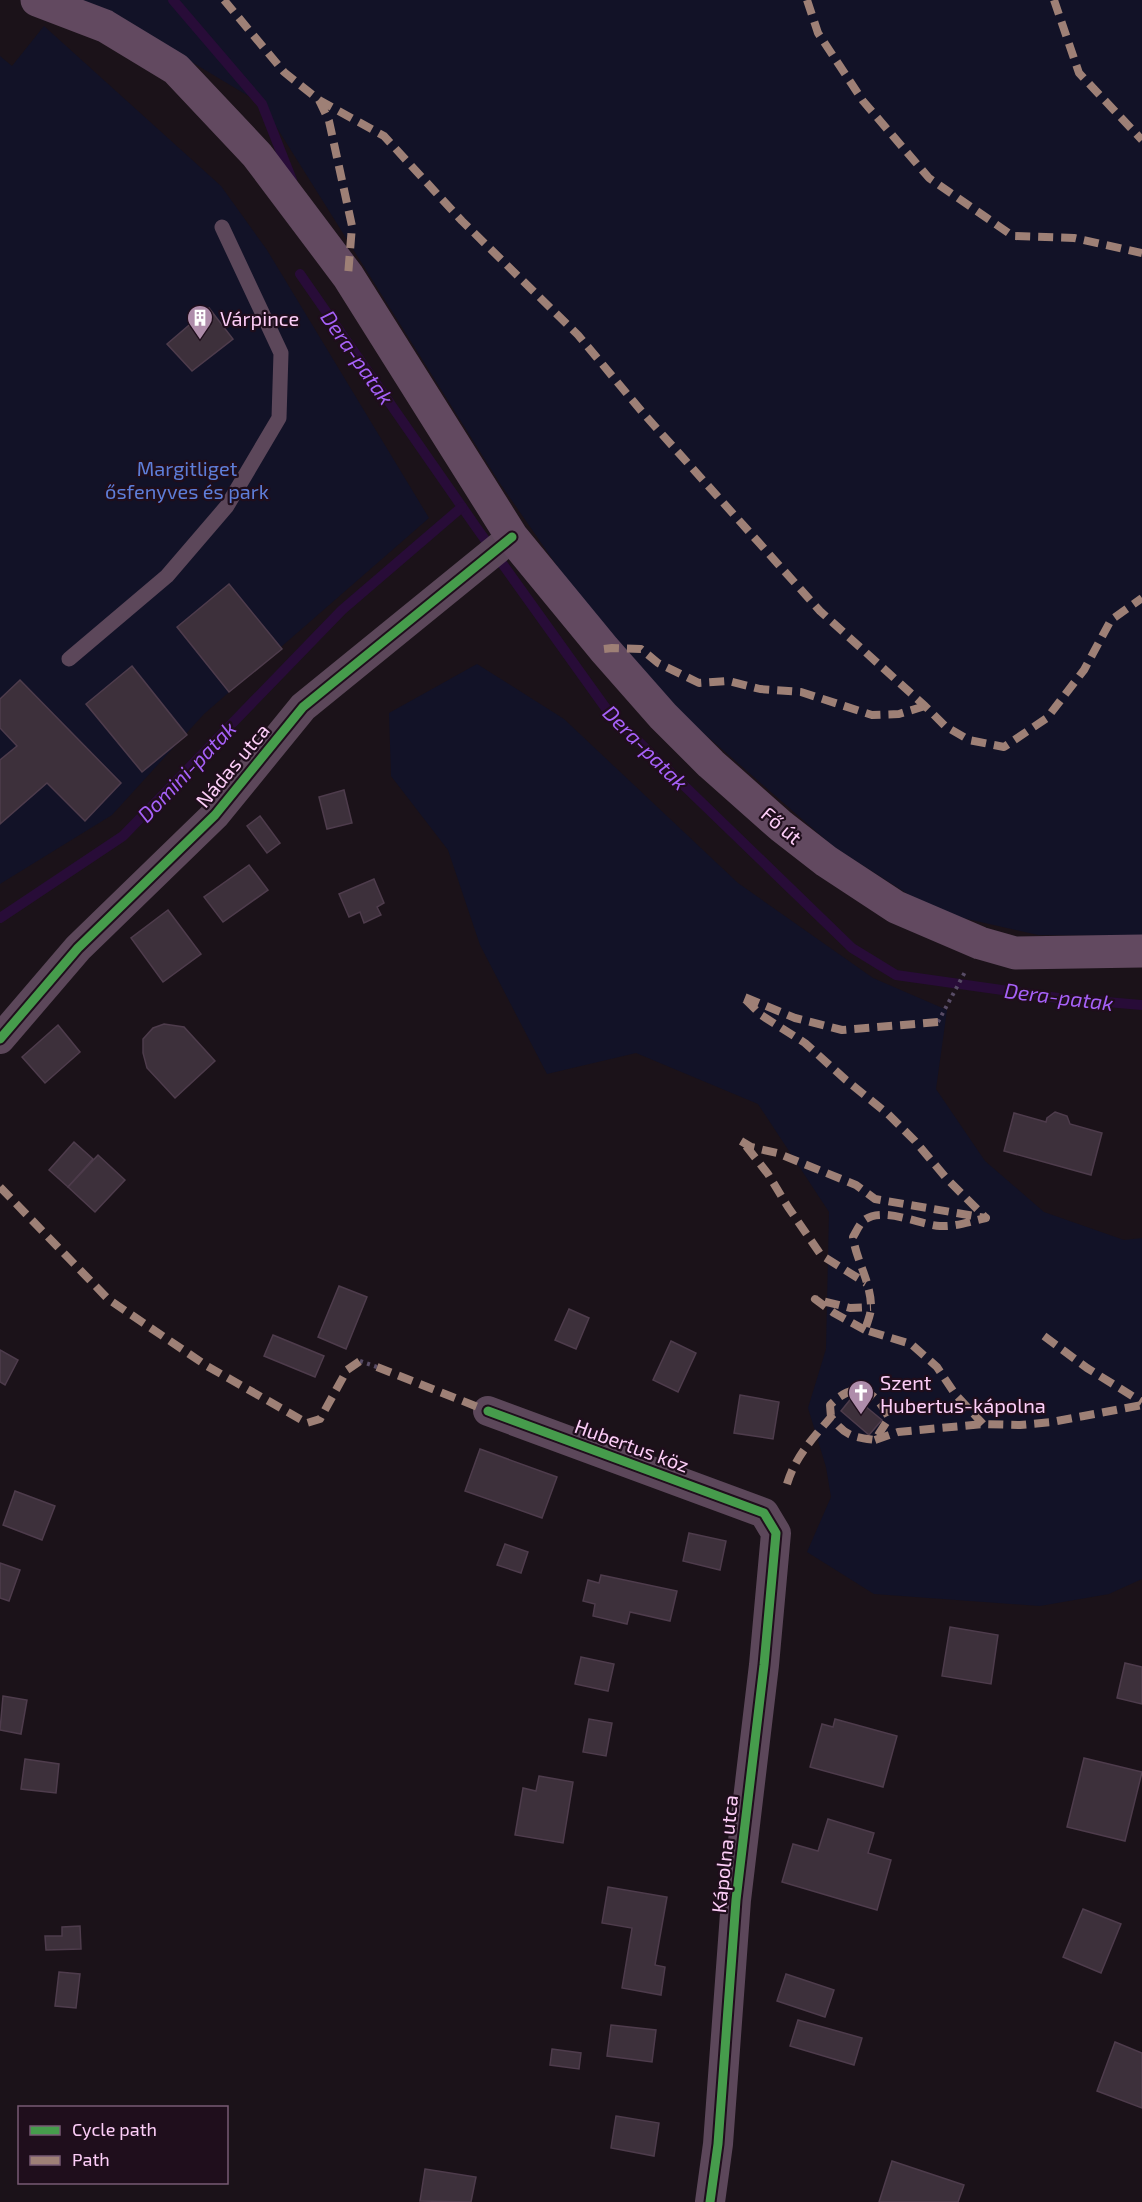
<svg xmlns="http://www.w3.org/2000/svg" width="1142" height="2202" font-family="'Exo 2',sans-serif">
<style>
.green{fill:#121227}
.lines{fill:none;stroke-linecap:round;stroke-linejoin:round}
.stream{stroke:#280c38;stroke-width:10}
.building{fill:#3d303b;stroke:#4e3c4c;stroke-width:1.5}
.path{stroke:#584c66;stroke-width:4;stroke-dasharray:3 4.5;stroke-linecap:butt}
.lane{stroke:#5c475a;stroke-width:15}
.street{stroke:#5c475a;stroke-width:30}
.secondary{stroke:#624960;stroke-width:33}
.quiet{stroke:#9e8076;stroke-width:8;stroke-dasharray:15 8;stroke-linecap:butt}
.cycleway-casing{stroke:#1f0e1c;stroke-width:13}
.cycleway{stroke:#469c4c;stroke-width:9}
.labels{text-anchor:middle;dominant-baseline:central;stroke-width:4.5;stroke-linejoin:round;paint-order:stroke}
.poi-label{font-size:20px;fill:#fdcef8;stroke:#1f0e1c;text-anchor:start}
.park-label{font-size:20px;fill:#5e7ed9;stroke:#1f0e1c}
.street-label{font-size:20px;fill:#fdcef8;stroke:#1f0e1c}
.water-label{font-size:21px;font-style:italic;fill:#a661f8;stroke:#1f0e1c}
</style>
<rect width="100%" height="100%" fill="#1b1219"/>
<g class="green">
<path d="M75 0H1142V936L1038 935 936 912 834 847 661 696 600 628 499 482 262 104 108 12Z"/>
<path d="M44 26 221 186 267 250 429 518 204 714 112 815 0 884V56L12 66Z"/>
<path d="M477 664 564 719 738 883 873 978 947 1010 936 1089 985 1161 1044 1212 1124 1240 1142 1238V1579L1109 1594 1040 1606 874 1594 807 1552 831 1497 826 1467 808 1408 826 1349 829 1212 758 1104 636 1053 547 1074 480 945 448 850 391 776 389 713Z"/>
</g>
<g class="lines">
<g class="stream">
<path d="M173 0 262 104 292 180"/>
<path d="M300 274 476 527 610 714 852 948 896 975 1058 998 1142 1005"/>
<path d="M0 918 123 836 342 610 462 507"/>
</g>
</g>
<g class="building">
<path d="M209 308 233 339 192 371 167 344Z"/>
<path d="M229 584 282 649 229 692 177 627Z"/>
<path d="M132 666 187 735 142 772 86 704Z"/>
<path d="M20 680 121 783 85 821 47 783 0 824V760L17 746 0 728V699Z"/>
<path d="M344 790 352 823 327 829 319 797Z"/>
<path d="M260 816 280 843 267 853 247 826Z"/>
<path d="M249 865 268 890 223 922 204 897Z"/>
<path d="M374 879 384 903 377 907 381 915 364 923 360 912 349 917 339 894Z"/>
<path d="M168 910 201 954 163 982 131 938Z"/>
<path d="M164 1024 184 1027 215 1061 175 1098 147 1068 143 1053V1039L153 1028Z"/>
<path d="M58 1025 80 1052 45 1083 22 1057Z"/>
<path d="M1055 1112 1067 1116 1070 1124 1102 1133 1091 1175 1004 1151 1014 1113 1046 1122 1047 1118Z"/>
<path d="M74 1142 93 1159 68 1187 49 1170Z"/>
<path d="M98 1155 125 1180 95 1212 68 1187Z"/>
<path d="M339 1286 367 1297 346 1349 318 1337Z"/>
<path d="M569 1309 589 1318 576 1349 555 1340Z"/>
<path d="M273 1335 324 1356 315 1377 264 1356Z"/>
<path d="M671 1341 696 1353 678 1392 653 1380Z"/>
<path d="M0 1350 18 1360 5 1385 0 1382Z"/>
<path d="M740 1395 779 1402 773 1439 734 1433Z"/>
<path d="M853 1396 882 1420 869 1435 841 1411Z"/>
<path d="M480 1449 557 1477 542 1518 465 1491Z"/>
<path d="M15 1491 55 1506 42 1540 3 1525Z"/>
<path d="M689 1533 726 1541 720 1570 683 1561Z"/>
<path d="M505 1544 528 1552 521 1573 497 1565Z"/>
<path d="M0 1563 20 1570 9 1601 0 1598Z"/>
<path d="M601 1575 677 1591 670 1621 630 1612 627 1624 593 1616 595 1604 583 1601 588 1580 599 1583Z"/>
<path d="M950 1627 998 1635 991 1684 942 1676Z"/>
<path d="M581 1657 614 1664 608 1691 575 1684Z"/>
<path d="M1125 1663 1142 1667V1704L1117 1698Z"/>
<path d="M3 1696 27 1700 21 1734 0 1730Z"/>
<path d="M589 1719 612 1723 606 1756 583 1752Z"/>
<path d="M835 1719 897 1736 883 1787 810 1767 822 1724 833 1727Z"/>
<path d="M1084 1758 1142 1772 1125 1841 1067 1827Z"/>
<path d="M25 1759 59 1764 56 1793 21 1789Z"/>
<path d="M539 1776 573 1782 563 1843 515 1835 523 1788 536 1791Z"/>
<path d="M828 1819 874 1833 868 1853 891 1860 877 1910 782 1882 793 1844 818 1851Z"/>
<path d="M608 1887 667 1897 655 1965 665 1967 661 1995 622 1988 632 1928 602 1923Z"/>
<path d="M1083 1909 1121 1924 1101 1973 1063 1957Z"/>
<path d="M80 1926 81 1949 46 1950 45 1936H62V1927Z"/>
<path d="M59 1972 80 1974 76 2008 55 2006Z"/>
<path d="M786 1974 834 1990 825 2017 777 2001Z"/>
<path d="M798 2020 862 2038 854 2065 790 2046Z"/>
<path d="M611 2025 656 2030 652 2062 607 2056Z"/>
<path d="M1115 2042 1142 2053V2108L1097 2091Z"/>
<path d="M552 2049 581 2053 579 2069 550 2065Z"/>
<path d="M616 2116 659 2123 654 2156 611 2148Z"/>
<path d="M892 2161 964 2185 958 2202H879Z"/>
<path d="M425 2169 476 2177 471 2202 420 2201Z"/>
</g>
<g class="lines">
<g class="path">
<path d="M938 1022 965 972"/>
<path d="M360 1361 377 1367"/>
</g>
<path class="lane" d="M69 659 167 576 227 506 279 418 281 353 222 227"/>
<g class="street">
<path d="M0 1039 78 948 215 815 303 707 512 537"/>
<path d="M488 1411 764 1513 776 1533 764 1665 736 1900 718 2144 710 2202"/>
</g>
<path class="secondary" d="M37 0 105 26 176 69 257 155 348 276 512 537 604 649 663 716 711 764 781 826 826 861 896 907 980 943 1015 953 1142 951"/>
<g class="quiet">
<path d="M224 0 284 72 319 100 384 136 462 221 578 335 643 413 820 611 925 706 945 726 969 740 1004 747 1047 718 1084 670 1111 620 1142 598"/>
<path d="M807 0 818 33 863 101 929 178 1013 236 1074 238 1142 253"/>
<path d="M1054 0 1079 73 1142 140"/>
<path d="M319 100 329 121 352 226 348 276"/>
<path d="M604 649 612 648 641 649 658 663 699 683 729 681 760 689 801 692 872 715 899 714 925 706"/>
<path d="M938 1022 842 1030 795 1018 742 996 761 1015 805 1043 846 1080 888 1114 915 1141 947 1179 986 1218"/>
<path d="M741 1141 751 1147 777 1153 856 1185 875 1199 986 1218C971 1221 956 1227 940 1226 920 1225 881 1205 863 1221 859 1225 856 1232 853 1237 856 1260 871 1282 871 1307 871 1314 867 1323 865 1330L911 1344 937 1367 955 1394 983 1424"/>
<path d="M746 1146 768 1174 788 1207 821 1255 866 1283"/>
<path d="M0 1187 108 1299 207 1366 307 1423 320 1419 347 1370 360 1361"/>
<path d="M865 1330 834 1313 815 1299 850 1308 871 1307"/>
<path d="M1044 1336 1087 1368 1142 1402"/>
<path d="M377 1367 488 1411"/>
<path d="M875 1440 898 1432 983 1424 1020 1425 1052 1422 1142 1405"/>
<path d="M787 1484C795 1457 813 1438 831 1417 845 1436 853 1437 875 1440L889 1418C874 1388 855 1380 830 1405L831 1417"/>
</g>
<defs>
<g id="cycleway">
<path d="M0 1039 78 948 215 815 303 707 512 537"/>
<path d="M488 1411 764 1513 776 1533 764 1665 736 1900 718 2144 710 2202"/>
</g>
</defs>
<use href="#cycleway" class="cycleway-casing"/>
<use href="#cycleway" class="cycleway"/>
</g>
<defs>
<symbol id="building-pin" viewBox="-11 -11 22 30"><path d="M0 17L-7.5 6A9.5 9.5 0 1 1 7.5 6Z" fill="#ae8caa" stroke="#1f0e1c"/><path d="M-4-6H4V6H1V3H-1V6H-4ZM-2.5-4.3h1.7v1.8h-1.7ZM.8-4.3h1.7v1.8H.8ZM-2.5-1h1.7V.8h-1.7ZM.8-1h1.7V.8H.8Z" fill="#fff"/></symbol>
<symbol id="church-pin" viewBox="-11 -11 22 30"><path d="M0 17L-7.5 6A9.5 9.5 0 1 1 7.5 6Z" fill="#ae8caa" stroke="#1f0e1c"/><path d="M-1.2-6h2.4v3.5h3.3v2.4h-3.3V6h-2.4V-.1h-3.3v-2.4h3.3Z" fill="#fff"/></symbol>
</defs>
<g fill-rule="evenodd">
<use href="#building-pin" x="185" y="303" width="30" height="40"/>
<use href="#church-pin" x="846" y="1378" width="30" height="40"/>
</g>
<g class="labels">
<g class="poi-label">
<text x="220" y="318">Várpince</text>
<text x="880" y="1382">Szent<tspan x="880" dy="23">Hubertus-kápolna</tspan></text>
</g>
<g class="park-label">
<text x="187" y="468">Margitliget<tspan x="187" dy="23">ősfenyves és park</tspan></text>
</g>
<g class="street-label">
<text transform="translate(232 765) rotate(-50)">Nádas utca</text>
<text transform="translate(782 825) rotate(40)">Fő út</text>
<text transform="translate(632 1445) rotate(20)">Hubertus köz</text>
<text transform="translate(724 1854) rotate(-84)">Kápolna utca</text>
</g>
<g class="water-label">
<text transform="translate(358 357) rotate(55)">Dera-patak</text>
<text transform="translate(646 747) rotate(45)">Dera-patak</text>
<text transform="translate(186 771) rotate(-46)">Domini-patak</text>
<text transform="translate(1059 996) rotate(7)">Dera-patak</text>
</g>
</g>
<rect x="18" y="2106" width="210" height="78" fill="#1f0e1c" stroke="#785b74" stroke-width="1.5"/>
<rect x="30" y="2126" width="30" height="9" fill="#469c4c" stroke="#785b74" stroke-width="1.5"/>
<text x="72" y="2136" font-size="18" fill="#fdcef8">Cycle path</text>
<rect x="30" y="2156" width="30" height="9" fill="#9e8076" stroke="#785b74" stroke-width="1.5"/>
<text x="72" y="2166" font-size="18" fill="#fdcef8">Path</text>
</svg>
